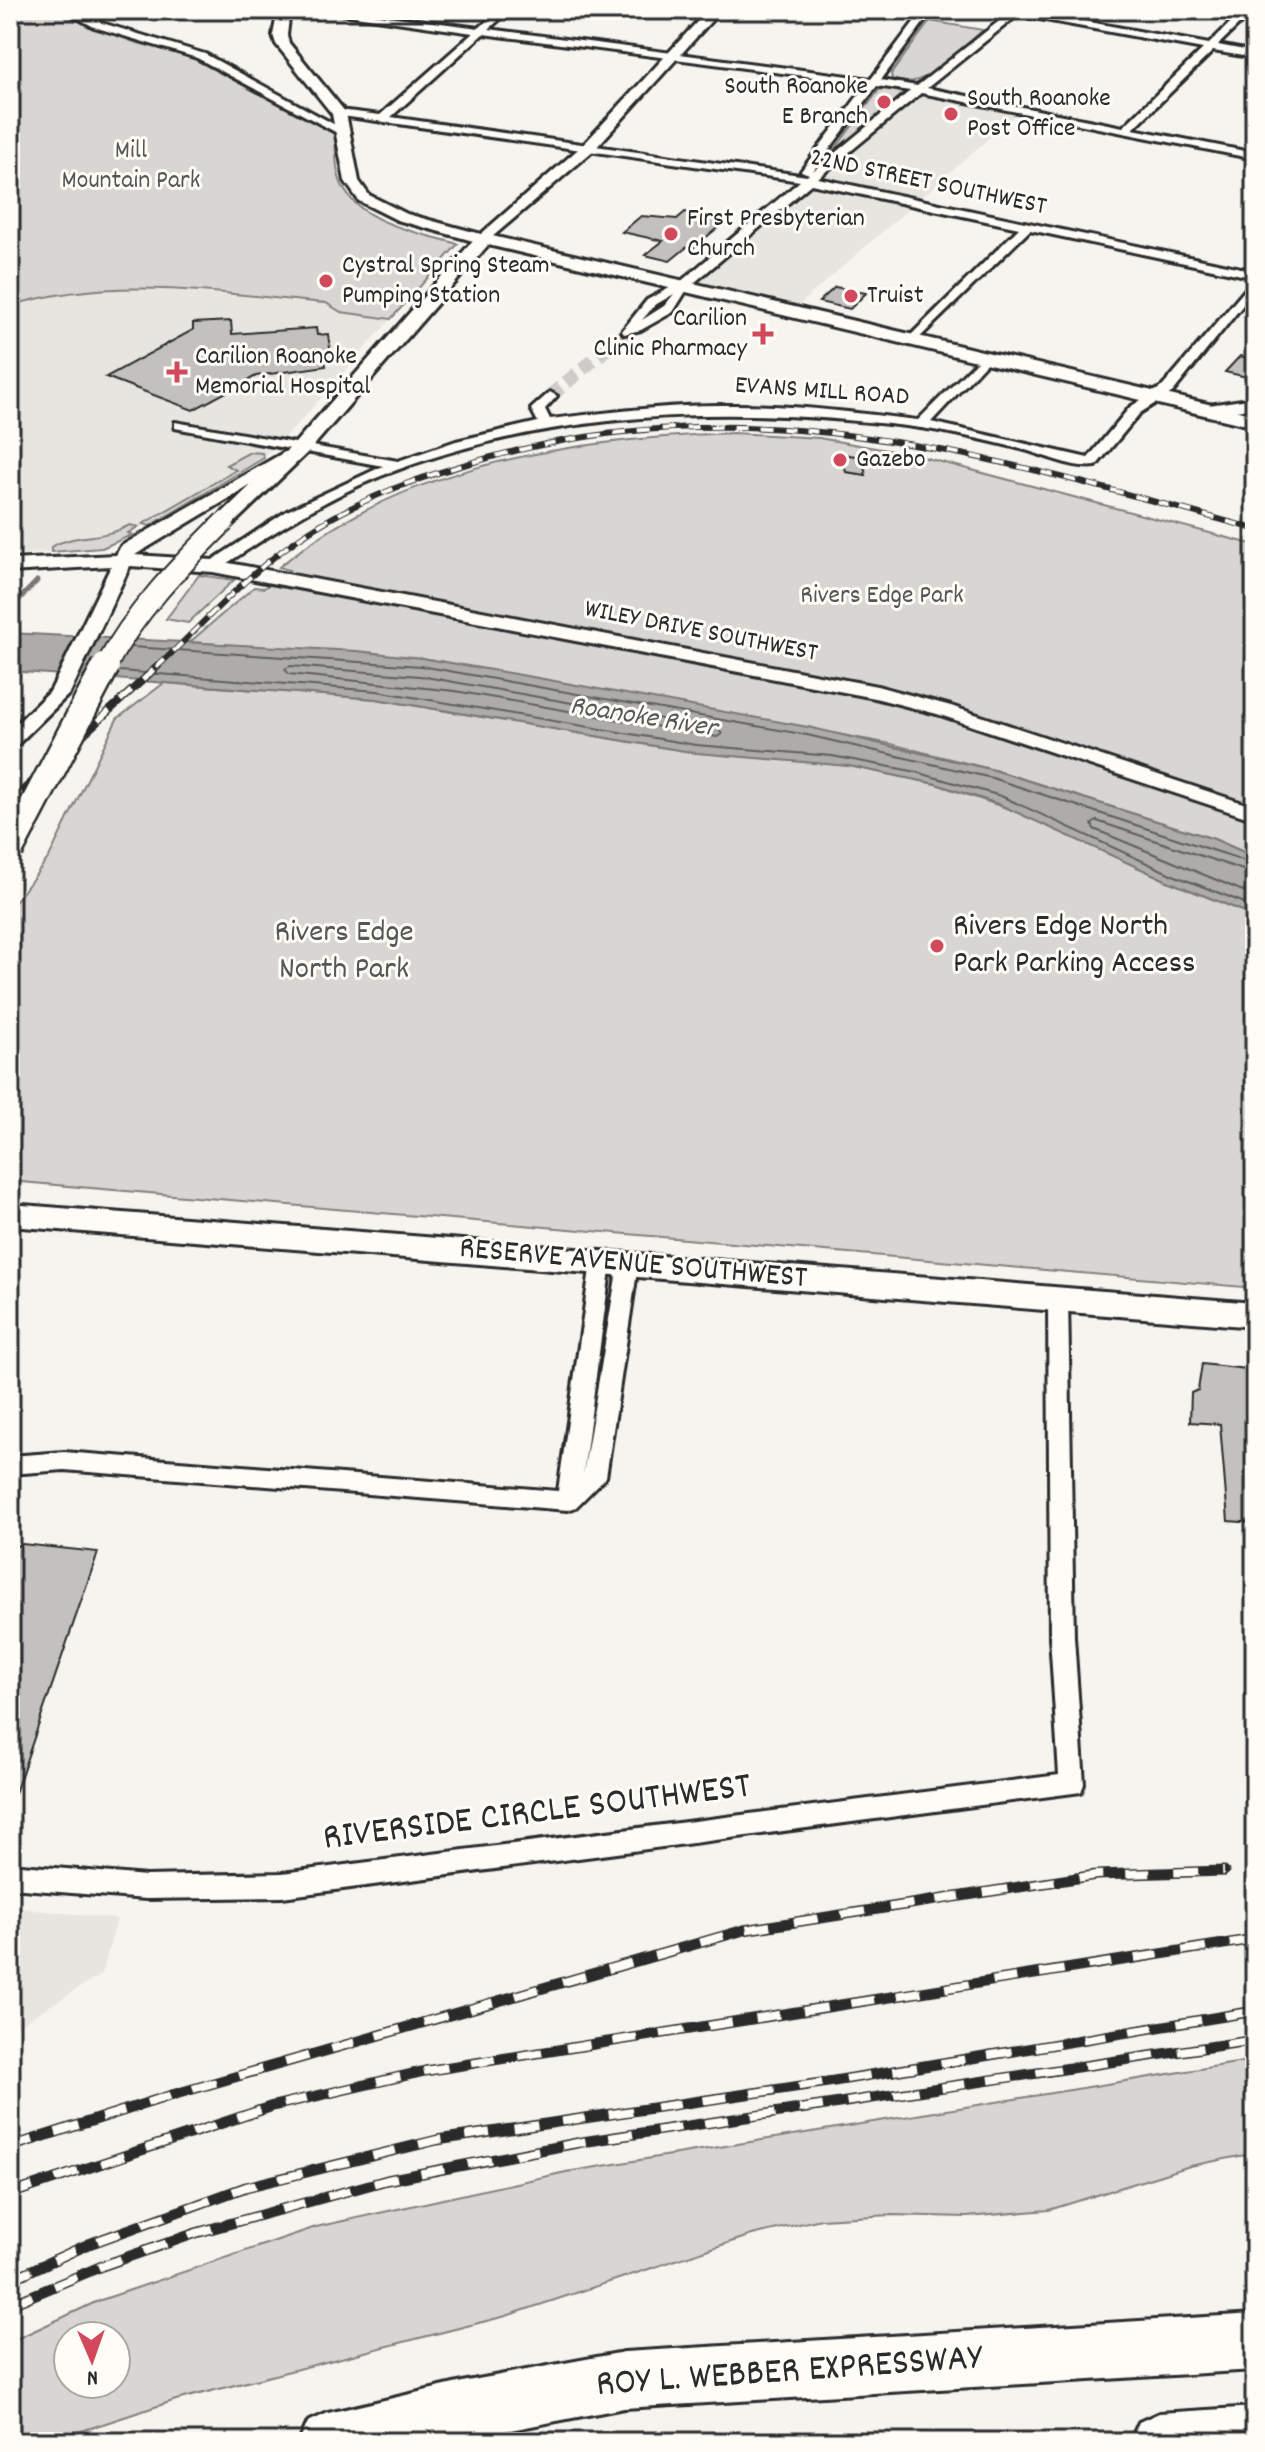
<svg xmlns="http://www.w3.org/2000/svg" width="1265" height="2452" font-family="Dekko,sans-serif">
<style>
.built{fill:#e6e5e0}
.green{fill:#d7d6d2;stroke:#81807e;stroke-width:2;fill-rule:evenodd}
.water{fill:#adaca9;stroke:#797877;stroke-width:2}
.lines{fill:none;stroke-linecap:round;stroke-linejoin:round}
.shore{stroke:#5f5f5d;stroke-width:2}
.stream{stroke:#797877;stroke-width:5}
.building{fill:#c2c1be;stroke:#2b2b2b;stroke-width:2}
.minor-tunnel{stroke:#cdccc8;stroke-width:14;stroke-dasharray:14 7;stroke-linecap:butt}
.minor-casing{stroke:#2b2b2b;stroke-width:6}
.tertiary-casing{stroke:#2b2b2b;stroke-width:6}
.secondary-casing{stroke:#2b2b2b;stroke-width:6}
.motorway-casing{stroke:#2b2b2b;stroke-width:6}
.minor{fill:#fdfcf7;fill-rule:evenodd}
.tertiary{fill:#fdfcf7;fill-rule:evenodd}
.secondary{fill:#fdfcf7;fill-rule:evenodd}
.motorway{fill:#fdfcf7;fill-rule:evenodd}
.rail-far2-casing{stroke:#2b2b2b;stroke-width:6}
.rail-far1-casing{stroke:#2b2b2b;stroke-width:8}
.rail-casing{stroke:#2b2b2b;stroke-width:11}
.rail-far2{stroke:#fdfcf7;stroke-width:4;stroke-dasharray:12;stroke-linecap:butt}
.rail-far1{stroke:#fdfcf7;stroke-width:5;stroke-dasharray:15;stroke-linecap:butt}
.rail{stroke:#fdfcf7;stroke-width:8;stroke-dasharray:24;stroke-linecap:butt}
.secondary-bridge-far1-casing{stroke:#2b2b2b;stroke-width:24;stroke-linecap:butt}
.secondary-bridge-casing{stroke:#2b2b2b;stroke-width:31;stroke-linecap:butt}
.secondary-bridge-far1{stroke:#fdfcf7;stroke-width:20}
.secondary-bridge{stroke:#fdfcf7;stroke-width:26}
.poi-dot{fill:#d1495b;stroke:#fdfcf7;stroke-width:3}
.labels{text-anchor:middle;dominant-baseline:central;stroke-width:6;stroke-linejoin:round;paint-order:stroke}
.far-poi-label{font-size:26px;fill:#2b2b2b;stroke:#fdfcf7;text-anchor:start}
.far-park-label{font-size:26px;fill:#565655;stroke:#fdfcf7}
.far-street-label{font-size:26px;fill:#2b2b2b;stroke:#fdfcf7}
.far-water-label{font-size:28px;font-style:italic;fill:#585857;stroke:#fdfcf7}
.poi-label{font-size:32px;fill:#2b2b2b;stroke:#fdfcf7;text-anchor:start}
.park-label{font-size:32px;fill:#565655;stroke:#fdfcf7}
.street-label{font-size:32px;fill:#2b2b2b;stroke:#fdfcf7}
.near-street-label{font-size:38px;fill:#2b2b2b;stroke:#fdfcf7}
</style>
<rect width="100%" height="100%" fill="#f5f4ef"/>
<filter id="ink" filterUnits="userSpaceOnUse"><feTurbulence type="fractalNoise" baseFrequency=".0125" numOctaves="2"/><feDisplacementMap in="SourceGraphic" scale="16" xChannelSelector="R" yChannelSelector="G"/><feConvolveMatrix kernelMatrix="1 2 1 2 8 2 1 2 1" color-interpolation-filters="sRGB"/></filter>
<g filter="url(#ink)">
<g class="built">
<path d="M919 89 1021 110 791 312 683 286Z"/>
<path d="M129 287 326 303 341 312 391 319 296 426 261 459 109 545 10 556V306L80 290Z"/>
<path d="M10 1907 117 1919 102 1974 10 2030Z"/>
</g>
<g class="green">
<path d="M10 10H52L134 42 191 57 335 134C336 147 335 164 339 177 352 223 418 232 458 244L391 319 341 312 326 303C221 294 113 274 10 306Z"/>
<path d="M930 21 983 30C959 50 925 94 892 79L891 74Z"/>
<path d="M891 88 904 94 817 166 832 153 879 90Z"/>
<path d="M734 433 819 438 915 455 1255 545V857L1214 839 994 770 891 744 422 658 190 642 254 587 264 588 289 570 279 567C405 462 576 439 734 433Z"/>
<path d="M250 452 262 453 264 458 150 526 143 524 236 470 226 465Z"/>
<path d="M130 525 138 527 128 533 132 535 102 548 51 552V547C78 532 100 541 130 525Z"/>
<path d="M199 575 234 580 188 623 166 619Z"/>
<path d="M164 683 376 699 666 748 849 766 936 784 1032 817 1170 882 1255 916V1288L10 1181V909L49 857 117 719Z"/>
<path d="M1255 2060V2153L1190 2166 1049 2210 967 2217 891 2215 821 2219 752 2235 506 2316 176 2400 48 2442H10V2342L98 2301 316 2227 566 2172ZM68 2336H116V2384H68Z"/>
</g>
<path class="water" d="M10 633 357 651 422 658 538 678 808 727 994 770 1214 839 1255 857V916L1170 882 998 804 936 784 849 766 696 753 376 699 10 671Z"/>
<g class="lines">
<g class="shore">
<path d="M131 647 421 666 807 735 992 778 1255 864"/>
<path d="M290 666 420 676 718 729 722 734 717 737 455 691 289 674 285 669Z"/>
<path d="M120 671 377 691 696 745 832 756 912 771 1001 796 1173 875 1255 907"/>
<path d="M1255 874 1097 821 1092 824 1094 829 1255 896"/>
</g>
<path class="stream" d="M10 609 37 581"/>
</g>
<g class="building">
<path d="M685 212 726 221 693 248 687 247 670 261 645 255 663 241 622 232 641 216 677 219Z"/>
<path d="M835 287 866 293 850 309 819 302Z"/>
<path d="M231 321 232 334 316 328 317 335 328 334 331 356H324L326 366 256 376 193 410 106 377 193 330V323Z"/>
<path d="M1240 356 1255 359V379L1225 372Z"/>
<path d="M842 454 862 457 866 475 846 472Z"/>
<path d="M1202 1364 1255 1370V1523L1228 1521 1220 1424 1190 1422 1191 1393 1198 1390Z"/>
<path d="M22 1544 98 1552 13 1799H10V1548Z"/>
</g>
<g class="lines">
<path class="minor-tunnel" d="M550 396 628 331"/>
<defs>
<g id="minor">
<path d="M63 10H76L102 23 205 54 350 133 341 135 197 58 94 27Z"/>
<path d="M313 10H341L479 28 499 10H510L489 29 871 79 923 10H933L881 80 917 86 1008 14 1000 10H1024L1209 44 1243 10H1254L1218 45 1255 52V58L1213 51 1133 129 1255 153V159L921 93 818 178 1255 271V290L1173 392 1140 413 1096 466C1075 469 1046 456 1025 450 986 440 947 431 906 426 728 405 551 409 381 476 323 499 270 535 218 569H208V563L287 511 383 466 180 429 175 428V422L398 461 456 441 538 422 531 409 550 392 557 396 545 409 550 419C611 412 672 404 734 405 796 405 857 413 918 420L985 353 991 357 989 360 931 422 1088 458 1130 407 1163 386 1255 278 1030 230 913 344 909 343V337L1019 228 811 184 688 288 673 312 641 330 624 334 622 331 647 300 679 283 800 181 335 115 334 113 339 110 380 115 473 33ZM1018 15 1203 49 1123 127 927 88ZM483 34 867 84 801 171 809 174 807 176 391 117ZM877 86 910 91 813 171ZM674 294 664 306 642 320 655 305Z"/>
<path d="M601 1255 611 1262 583 1475 618 1265 628 1258 638 1265 606 1477 576 1507 568 1510 64 1470 10 1474V1456L64 1452 558 1491 591 1262Z"/>
<path d="M1058 1291 1065 1294 1068 1299 1074 1637 1084 1784 1081 1792 282 1897 146 1899 10 1888V1864L146 1876 282 1873 1059 1775 1050 1637 1048 1299 1051 1294Z"/>
</g>
<g id="tertiary">
<path d="M278 10H290L287 35 289 43 346 113 359 181 369 195 407 214 481 234 584 144 708 10H721L594 150 484 244 397 220 359 201 345 181 332 114 276 44 273 35Z"/>
<path d="M1255 398V408L1209 415 1200 410 1209 405Z"/>
<path d="M302 442 311 447 308 451 135 555 213 560 877 686 951 706 1255 807V820L937 714 875 698 213 572 130 566 70 693 17 745 10 747V730L51 690 111 566 10 572V560L116 555 121 546Z"/>
</g>
<g id="secondary">
<path d="M484 234 1255 415V427L488 245 309 451 231 526H217L213 522 217 518 295 443 478 235Z"/>
<path d="M10 1204 1255 1303V1327L10 1226Z"/>
</g>
<g id="motorway">
<path d="M1255 2314V2370L624 2408 448 2442H299L308 2422 328 2413 467 2381 624 2352Z"/>
<path d="M1255 2407V2442H1130L1139 2422 1159 2413Z"/>
</g>
</defs>
<use href="#minor" class="minor-casing"/>
<use href="#tertiary" class="tertiary-casing"/>
<use href="#secondary" class="secondary-casing"/>
<use href="#motorway" class="motorway-casing"/>
<use href="#minor" class="minor"/>
<use href="#tertiary" class="tertiary"/>
<use href="#secondary" class="secondary"/>
<use href="#motorway" class="motorway"/>
<defs>
<path id="rail-far2" d="M156 668C206 621 252 568 310 531 364 496 426 475 488 458 759 383 994 458 1255 529"/>
<path id="rail-far1" d="M10 802 158 666"/>
<g id="rail">
<path d="M10 2147 172 2095 744 1930 1096 1875 1224 1871"/>
<path d="M10 2194 273 2106 425 2071 1255 1939"/>
<path d="M10 2280 89 2244 246 2187 437 2140 828 2082 1255 2011"/>
<path d="M10 2305 102 2266 196 2233 387 2180 582 2142 1255 2040"/>
</g>
</defs>
<use href="#rail-far2" class="rail-far2-casing"/>
<use href="#rail-far1" class="rail-far1-casing"/>
<use href="#rail" class="rail-casing"/>
<use href="#rail-far2" class="rail-far2"/>
<use href="#rail-far1" class="rail-far1"/>
<use href="#rail" class="rail"/>
<defs>
<path id="secondary-bridge-far1" d="M105 668C135 611 179 567 224 522"/>
<path id="secondary-bridge" d="M10 850 106 666"/>
</defs>
<use href="#secondary-bridge-far1" class="secondary-bridge-far1-casing"/>
<use href="#secondary-bridge" class="secondary-bridge-casing"/>
<use href="#secondary-bridge-far1" class="secondary-bridge-far1"/>
<use href="#secondary-bridge" class="secondary-bridge"/>
</g>
</g>
<g class="poi-dot">
<circle cx="884" cy="102" r="8"/>
<circle cx="951" cy="114" r="8"/>
<circle cx="671" cy="234" r="8"/>
<circle cx="326" cy="281" r="8"/>
<circle cx="851" cy="296" r="8"/>
<path d="M759 322h8v8h8v8h-8v8h-8v-8h-8v-8h8z"/>
<path d="M173 360h8v8h8v8h-8v8h-8v-8h-8v-8h8z"/>
<circle cx="840" cy="460" r="8"/>
<circle cx="937" cy="946" r="8"/>
</g>
<g class="labels">
<g class="far-poi-label">
<text x="868" y="87" text-anchor="end">South Roanoke<tspan x="868" dy="30">E Branch</tspan></text>
<text x="967" y="99">South Roanoke<tspan x="967" dy="30">Post Office</tspan></text>
<text x="687" y="219">First Presbyterian<tspan x="687" dy="30">Church</tspan></text>
<text x="342" y="266">Cystral Spring Steam<tspan x="342" dy="30">Pumping Station</tspan></text>
<text x="867" y="296">Truist</text>
<text x="747" y="319" text-anchor="end">Carilion<tspan x="747" dy="30">Clinic Pharmacy</tspan></text>
<text x="195" y="357">Carilion Roanoke<tspan x="195" dy="30">Memorial Hospital</tspan></text>
<text x="856" y="460">Gazebo</text>
</g>
<g class="far-park-label">
<text x="131" y="151">Mill<tspan x="131" dy="30">Mountain Park</tspan></text>
<text x="882" y="596">Rivers Edge Park</text>
</g>
<g class="far-street-label">
<text transform="translate(928 183) rotate(12)">22ND STREET SOUTHWEST</text>
<text transform="translate(822 392) rotate(4)">EVANS MILL ROAD</text>
<text transform="translate(701 632) rotate(11)">WILEY DRIVE SOUTHWEST</text>
</g>
<g class="far-water-label">
<text transform="translate(643 719) rotate(9)">Roanoke River</text>
</g>
<g class="poi-label">
<text x="953" y="928">Rivers Edge North<tspan x="953" dy="37">Park Parking Access</tspan></text>
</g>
<g class="park-label">
<text x="344" y="934">Rivers Edge<tspan x="344" dy="37">North Park</tspan></text>
</g>
<g class="street-label">
<text transform="translate(633 1265) rotate(5)">RESERVE AVENUE SOUTHWEST</text>
</g>
<g class="near-street-label">
<text transform="translate(537 1814) rotate(-7)">RIVERSIDE CIRCLE SOUTHWEST</text>
<text transform="translate(789 2373) rotate(-4)">ROY L. WEBBER EXPRESSWAY</text>
</g>
</g>
<rect width="1265" height="2452" fill="none" stroke="#fdfcf7" stroke-width="40"/>
<rect x="20" y="20" width="1225" height="2412" fill="none" stroke="#2b2b2b" stroke-width="3" filter="url(#ink)"/>
<g transform="translate(92 2360) rotate(178)"><circle r="38" fill="#fdfcf7" stroke="#a9a8a5" stroke-width="2"/>
<path d="M0-6L14 30L0 20L-14 30Z" fill="#d1495b"/>
<text y="-12" font-size="22" font-weight="bold" text-anchor="middle" fill="#2b2b2b">N</text>
</g>
</svg>
